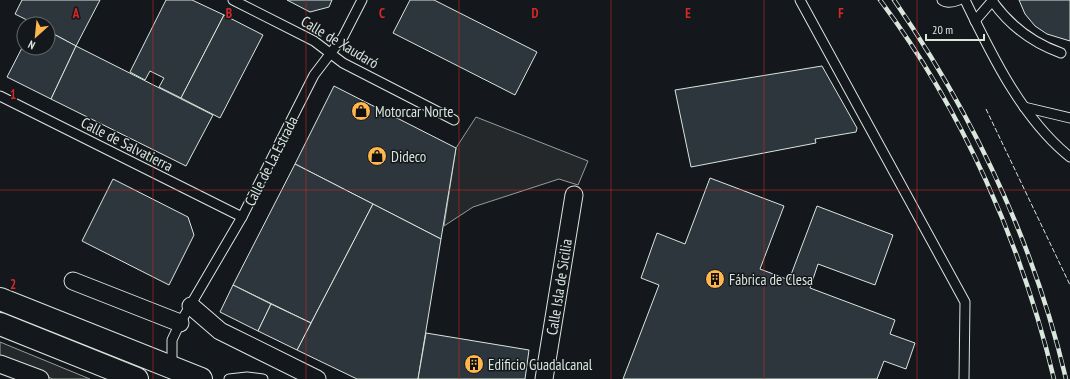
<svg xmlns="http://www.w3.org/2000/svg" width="1070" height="379" font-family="'PT Sans Narrow',sans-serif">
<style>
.parking{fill:#24282b;stroke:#939e99}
.building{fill:#2c363c;stroke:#d8e6dc}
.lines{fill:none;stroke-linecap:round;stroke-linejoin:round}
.lane-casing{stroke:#d8e6dc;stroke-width:11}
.street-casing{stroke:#d8e6dc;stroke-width:19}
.secondary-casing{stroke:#d8e6dc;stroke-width:24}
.lane{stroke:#14181c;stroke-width:9}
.street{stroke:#14181c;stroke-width:17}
.secondary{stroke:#14181c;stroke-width:22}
.rail-casing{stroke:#d8e6dc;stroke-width:4.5}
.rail{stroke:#14181c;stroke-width:3;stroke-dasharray:9;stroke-linecap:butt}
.fence{stroke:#d8e6dc;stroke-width:1;stroke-dasharray:5 2;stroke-linecap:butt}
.grid{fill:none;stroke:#d62828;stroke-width:1;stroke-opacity:0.55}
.labels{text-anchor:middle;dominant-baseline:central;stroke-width:3;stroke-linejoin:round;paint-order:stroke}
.street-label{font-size:15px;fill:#d8e6dc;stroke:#14181c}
.poi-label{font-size:15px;fill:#d8e6dc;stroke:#14181c;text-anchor:start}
.grid-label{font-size:13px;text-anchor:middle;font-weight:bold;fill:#d62828;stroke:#14181c;stroke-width:3;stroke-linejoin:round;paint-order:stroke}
</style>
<rect width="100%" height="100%" fill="#14181c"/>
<g class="parking">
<path d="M476 117 588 161 578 185 559 179 473 207 444 226 456 148Z"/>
<path d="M0 342 90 379H53L0 359Z"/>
</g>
<g class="building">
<path d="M22 0H100L76 46 48 31V24H35L15 14Z"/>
<path d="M166 0H192L224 15 181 98 159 87 164 78 150 71 145 80 130 72Z"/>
<path d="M287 0H332L329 7 310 12Z"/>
<path d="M410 0H434L537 52 515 95 393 33Z"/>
<path d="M1019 0H1070V41L1047 34 1035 26 1025 14Z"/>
<path d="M224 15 263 35 220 118 181 98Z"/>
<path d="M48 31 76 46 51 99 7 77 24 44V48H48Z"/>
<path d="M76 46 213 115 186 166 51 99Z"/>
<path d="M822 66 857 128 856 132 815 139 816 143 691 167 675 90Z"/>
<path d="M334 86 456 148 441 239 295 164Z"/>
<path d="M295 164 373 204 311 323 233 285Z"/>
<path d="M710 178 784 206 760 269 789 280 817 206 893 235 875 285 818 264 810 288 895 320 890 334 915 343 906 369 884 361 877 379H623L659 285 641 278 657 233 685 244Z"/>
<path d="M113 179 188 217 194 235 169 285 82 241Z"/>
<path d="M373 204 441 239 418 379H357L297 350Z"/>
<path d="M233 285 271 304 258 331 220 312Z"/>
<path d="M271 304 311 323 297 350 258 331Z"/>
<path d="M426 333 529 350 525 379H418Z"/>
</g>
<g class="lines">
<defs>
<g id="lane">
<path d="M233 0 314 41 343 63 454 120"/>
<path d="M800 0 965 302 964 379"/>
<path d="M942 0C947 4 954 2 959 0"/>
<path d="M965 0C991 54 1023 120 1070 157"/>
<path d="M993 2C1011 27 1033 43 1061 53"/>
<path d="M975 21 993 0"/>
<path d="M0 96 242 217"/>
<path d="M1024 107 1070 118"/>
<path d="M169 366 172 357V340L180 323 242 217 314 75 343 37 362 0"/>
<path d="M229 379 247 377 263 379"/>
</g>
<g id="street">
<path d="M73 281 180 323"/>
<path d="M191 306 220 331 317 379"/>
<path d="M0 364 40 379"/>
<path d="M544 379 574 195"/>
</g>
<g id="secondary">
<path d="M0 299 201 379"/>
<path d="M0 324 137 379"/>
</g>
</defs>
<use href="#lane" class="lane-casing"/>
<use href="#street" class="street-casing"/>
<use href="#secondary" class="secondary-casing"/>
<use href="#lane" class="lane"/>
<use href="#street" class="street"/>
<use href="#secondary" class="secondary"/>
<defs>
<g id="rail">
<path d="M880 0C963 111 1022 245 1054 379"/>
<path d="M894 0C973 115 1034 243 1066 379"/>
</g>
</defs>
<use href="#rail" class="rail-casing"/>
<use href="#rail" class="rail"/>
<path class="fence" d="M986 109 1070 285"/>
</g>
<path class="grid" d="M153 0V379M306 0V379M459 0V379M611 0V379M764 0V379M917 0V379M0 190H1070"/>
<defs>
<symbol id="shop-disc" viewBox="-11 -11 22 22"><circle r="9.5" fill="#ffb74d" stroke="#14181c"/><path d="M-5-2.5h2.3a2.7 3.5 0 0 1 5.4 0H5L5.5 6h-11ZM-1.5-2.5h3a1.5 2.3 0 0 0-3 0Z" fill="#111"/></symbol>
<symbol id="building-disc" viewBox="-11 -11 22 22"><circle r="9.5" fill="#ffb74d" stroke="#14181c"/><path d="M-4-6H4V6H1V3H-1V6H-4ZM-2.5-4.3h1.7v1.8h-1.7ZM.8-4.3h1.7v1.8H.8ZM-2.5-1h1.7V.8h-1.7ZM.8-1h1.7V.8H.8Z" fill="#111"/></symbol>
</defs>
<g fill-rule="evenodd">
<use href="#shop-disc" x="350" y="100" width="22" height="22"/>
<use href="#shop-disc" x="366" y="145" width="22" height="22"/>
<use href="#building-disc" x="704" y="268" width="22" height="22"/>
<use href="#building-disc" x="463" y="353" width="22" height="22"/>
</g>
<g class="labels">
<g class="street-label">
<text transform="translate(340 42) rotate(31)">Calle de Xaudaró</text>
<text transform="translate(127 144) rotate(27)">Calle de Salvatierra</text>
<text transform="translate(271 161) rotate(-63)">Calle de La Estrada</text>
<text transform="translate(559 287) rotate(-81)">Calle Isla de Sicilia</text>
</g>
<g class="poi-label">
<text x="375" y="111">Motorcar Norte</text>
<text x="391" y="156">Dideco</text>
<text x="729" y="279">Fábrica de Clesa</text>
<text x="488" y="364">Edificio Guadalcanal</text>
</g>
</g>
<g class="grid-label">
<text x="76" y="18">A</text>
<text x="229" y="18">B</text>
<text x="382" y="18">C</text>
<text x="535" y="18">D</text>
<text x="688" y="18">E</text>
<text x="841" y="18">F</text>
<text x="13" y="99">1</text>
<text x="13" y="289">2</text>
</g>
<g transform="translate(36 36) rotate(207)"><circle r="19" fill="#14181c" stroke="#626a69"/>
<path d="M0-3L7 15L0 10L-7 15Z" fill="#ffb74d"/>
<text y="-6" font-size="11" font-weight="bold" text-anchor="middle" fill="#d8e6dc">N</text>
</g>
<path d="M926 34v6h58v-6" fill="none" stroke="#d8e6dc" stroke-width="2"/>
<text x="932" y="34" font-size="12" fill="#d8e6dc" stroke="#14181c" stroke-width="3" paint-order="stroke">20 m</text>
</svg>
